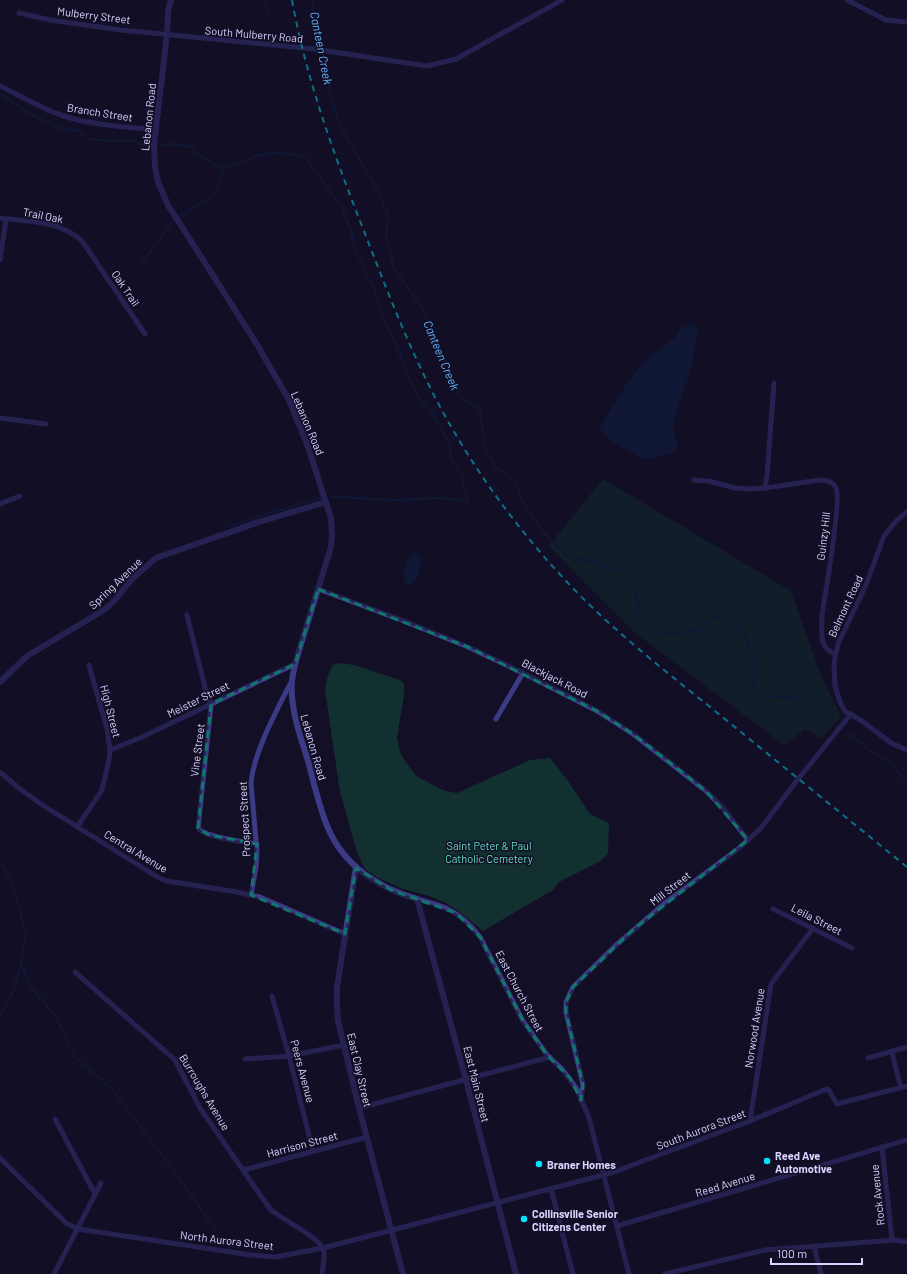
<svg xmlns="http://www.w3.org/2000/svg" width="907" height="1274" font-family="Barlow,sans-serif">
<style>
.green{fill:#12302f}
.water{fill:#0c2248}
.lines{fill:none;stroke-linecap:round;stroke-linejoin:round}
.stream{stroke:#0c2248;stroke-width:2}
.minor{stroke:#3d3a85;stroke-width:5}
.tertiary{stroke:#3d3a85;stroke-width:6}
.rail{stroke:#00e5ff;stroke-width:2;stroke-dasharray:6 5;stroke-linecap:butt}
.marked{fill:none;stroke:#0f766e;stroke-width:3;stroke-dasharray:8 5;stroke-linejoin:round}
.poi-dot{fill:#00e5ff;stroke:#130f26;stroke-width:1.5}
.labels{text-anchor:middle;dominant-baseline:central;stroke-width:3;stroke-linejoin:round;paint-order:stroke}
.street-label{font-size:11px;fill:#d9d4ff;stroke:#130f26}
.park-label{font-size:11px;fill:#5fe0c0;stroke:#130f26}
.poi-label{font-size:11px;font-weight:bold;fill:#d9d4ff;stroke:#130f26;text-anchor:start}
.water-label{font-size:12px;font-style:italic;fill:#62b6ff;stroke:#130f26}
</style>
<rect width="100%" height="100%" fill="#130f26"/>
<g class="green">
<path d="M603 479 791 591 821 676 841 717 822 738 805 729 784 745 633 631 549 546Z"/>
<path d="M340 663 354 665 400 680 404 684V695L397 738 401 755 416 776 445 791 457 793 530 760 550 758 568 781 590 814 609 823 608 854 599 862 559 882 553 890 483 931 460 912 446 903 429 896 403 889 378 878 364 868 357 852 340 792 325 690 327 678 333 665Z"/>
</g>
<g class="water">
<path d="M692 323 698 329C696 344 693 360 689 375 682 400 667 419 678 446L675 451 660 457 643 459 615 443 599 429 625 386 638 369 651 355 675 338 681 326Z"/>
<path d="M414 553H418C424 563 418 580 410 586L406 585C401 575 405 560 414 553Z"/>
</g>
<g class="lines">
<g class="stream">
<path d="M265 0 269 17"/>
<path d="M312 0 315 23 325 61 331 98 340 126 380 195 388 215 386 236 394 268 420 305 441 350 459 395 480 411 485 448 495 466 516 481 522 501 543 532 566 555 630 573 639 604 636 618 668 634 701 629 715 616 741 628 755 658 754 687 769 696 801 699 833 721"/>
<path d="M0 94 3 95 9 101 19 106 27 112 40 119 52 123 55 126 63 129 78 130 83 135 90 139 112 141H136L144 145 177 144 192 147 195 152 221 169C232 167 241 162 251 158 269 150 286 153 305 157L342 208 351 230 353 243 370 282 374 289 383 319 394 340 413 388 419 398 432 412 450 445V459L461 473 468 501 440 498 394 500 371 499 331 496"/>
<path d="M140 266 143 260 158 243 172 221 206 200 217 191 223 169"/>
<path d="M229 526 320 498"/>
<path d="M848 733 868 749 890 763 907 782"/>
<path d="M0 862 12 884 26 932 21 963 31 987 55 1015 75 1057 113 1090 177 1175 215 1229"/>
<path d="M0 1017 12 994 21 964"/>
</g>
<g class="minor">
<path d="M847 0 886 20 907 22"/>
<path d="M19 13 50 20 121 30 314 49 427 66 456 59 562 0"/>
<path d="M0 86C22 97 44 110 67 117 93 125 128 127 156 130"/>
<path d="M0 218C30 222 59 220 82 241L145 334"/>
<path d="M0 260 6 219"/>
<path d="M0 418 46 424"/>
<path d="M694 480 709 481 735 488 751 489 765 488 820 480C827 480 833 482 836 488 842 499 825 596 822 615 822 630 818 648 835 654"/>
<path d="M765 488 767 475 774 383"/>
<path d="M0 504 20 496"/>
<path d="M907 512 898 519 884 536 866 585 838 644 834 663 835 686 840 702 845 711 862 721 891 743 907 750"/>
<path d="M318 589 404 621 468 647 523 673 597 711 633 734 706 791 723 808 748 840"/>
<path d="M187 615 205 687 211 706 198 828C203 837 245 842 257 844"/>
<path d="M496 719 523 673"/>
<path d="M110 750 142 737 295 664"/>
<path d="M1 773 20 789 44 806 159 878 167 881 237 892 260 897 345 934"/>
<path d="M77 827 102 790 109 760 110 750 107 729 89 665"/>
<path d="M251 895 256 867 257 852 251 783C254 751 277 710 292 680"/>
<path d="M417 899C446 906 462 913 480 937L523 1021 547 1055 562 1069 577 1089 589 1118 629 1274"/>
<path d="M773 909 852 948"/>
<path d="M75 972 175 1060 200 1108 270 1209C282 1220 318 1236 323 1249 326 1256 323 1266 322 1274"/>
<path d="M272 996 289 1056 313 1151"/>
<path d="M892 1053 901 1088"/>
<path d="M868 1058 907 1047"/>
<path d="M245 1059 289 1056 344 1045"/>
<path d="M581 1100 583 1085 566 1012V1002L573 987 614 947 665 903 738 849 761 828 798 779 851 714"/>
<path d="M359 1108 550 1057"/>
<path d="M55 1119 95 1194"/>
<path d="M750 1121 771 984 813 928"/>
<path d="M882 1147 892 1240"/>
<path d="M0 1158 66 1223 78 1229 251 1255 275 1257 323 1248 611 1173 750 1121 824 1090 828 1089 837 1104 907 1086"/>
<path d="M243 1170 367 1137"/>
<path d="M551 1189 573 1274"/>
<path d="M617 1226 907 1140"/>
<path d="M814 1246 821 1274"/>
<path d="M54 1274 101 1183"/>
<path d="M665 1274 765 1250 895 1240 907 1242"/>
</g>
<g class="tertiary">
<path d="M171 0 168 11 167 35 154 145 155 167 158 182 168 205 258 346 289 400 307 444 331 518 332 535 331 547C323 574 314 601 306 628 301 645 294 663 292 681 290 709 300 735 308 761 314 783 319 807 328 828 344 866 379 888 417 899L466 1080 516 1274"/>
<path d="M0 682 27 656 104 610 113 602 133 578 156 558 259 522 326 502"/>
<path d="M356 867 337 987V1008L338 1021 359 1108 403 1274"/>
</g>
<path class="rail" d="M292 0C306 78 333 152 362 226 381 275 400 325 423 373 459 449 508 519 566 581 611 629 664 670 715 711 779 763 843 815 907 867"/>
</g>
<path d="M0 0H907V1274H0ZM318 589 468 647 597 711 633 734 706 791 748 840 635 928 573 987 566 1002V1012L583 1085 581 1100 570 1078 547 1055 523 1021 480 937 456 913 391 890 356 868 345 934 251 895 257 844 209 835 198 828 211 704 295 664Z" fill="#130f26" fill-opacity=".55" fill-rule="evenodd"/>
<path class="marked" d="M318 589 468 647 597 711 633 734 706 791 748 840 635 928 573 987 566 1002V1012L583 1085 581 1100 570 1078 547 1055 523 1021 480 937 456 913 391 890 356 868 345 934 251 895 257 844 209 835 198 828 211 704 295 664Z"/>
<g class="poi-dot">
<circle cx="767" cy="1161" r="4"/>
<circle cx="539" cy="1164" r="4"/>
<circle cx="524" cy="1219" r="4"/>
</g>
<g class="labels">
<g class="street-label">
<text transform="translate(94 15) rotate(7)">Mulberry Street</text>
<text transform="translate(254 34) rotate(5)">South Mulberry Road</text>
<text transform="translate(100 112) rotate(9)">Branch Street</text>
<text transform="translate(148 117) rotate(-84)">Lebanon Road</text>
<text transform="translate(43 215) rotate(11)">Trail Oak</text>
<text transform="translate(126 288) rotate(56)">Oak Trail</text>
<text transform="translate(308 423) rotate(67)">Lebanon Road</text>
<text transform="translate(823 536) rotate(-83)">Guinzy Hill</text>
<text transform="translate(115 583) rotate(-44)">Spring Avenue</text>
<text transform="translate(845 606) rotate(-65)">Belmont Road</text>
<text transform="translate(555 678) rotate(27)">Blackjack Road</text>
<text transform="translate(198 699) rotate(-26)">Meister Street</text>
<text transform="translate(111 711) rotate(76)">High Street</text>
<text transform="translate(314 747) rotate(74)">Lebanon Road</text>
<text transform="translate(197 750) rotate(-83)">Vine Street</text>
<text transform="translate(244 819) rotate(-93)">Prospect Street</text>
<text transform="translate(136 851) rotate(31)">Central Avenue</text>
<text transform="translate(670 888) rotate(-38)">Mill Street</text>
<text transform="translate(817 919) rotate(27)">Leila Street</text>
<text transform="translate(520 991) rotate(62)">East Church Street</text>
<text transform="translate(754 1028) rotate(-81)">Norwood Avenue</text>
<text transform="translate(360 1070) rotate(77)">East Clay Street</text>
<text transform="translate(303 1071) rotate(75)">Peers Avenue</text>
<text transform="translate(477 1084) rotate(76)">East Main Street</text>
<text transform="translate(205 1092) rotate(59)">Burroughs Avenue</text>
<text transform="translate(701 1129) rotate(-21)">South Aurora Street</text>
<text transform="translate(302 1144) rotate(-15)">Harrison Street</text>
<text transform="translate(725 1184) rotate(-17)">Reed Avenue</text>
<text transform="translate(877 1195) rotate(-96)">Rock Avenue</text>
<text transform="translate(227 1240) rotate(7)">North Aurora Street</text>
</g>
<g class="park-label">
<text x="489" y="845">Saint Peter &amp; Paul<tspan x="489" dy="13">Catholic Cemetery</tspan></text>
</g>
<g class="poi-label">
<text x="775" y="1155">Reed Ave<tspan x="775" dy="13">Automotive</tspan></text>
<text x="547" y="1164">Braner Homes</text>
<text x="532" y="1213">Collinsville Senior<tspan x="532" dy="13">Citizens Center</tspan></text>
</g>
<g class="water-label">
<text transform="translate(322 48) rotate(79)">Canteen Creek</text>
<text transform="translate(442 355) rotate(67)">Canteen Creek</text>
</g>
</g>
<path d="M771 1258v6h91v-6" fill="none" stroke="#d9d4ff" stroke-width="2"/>
<text x="777" y="1258" font-size="12" fill="#d9d4ff" stroke="#130f26" stroke-width="3" paint-order="stroke">100 m</text>
</svg>
